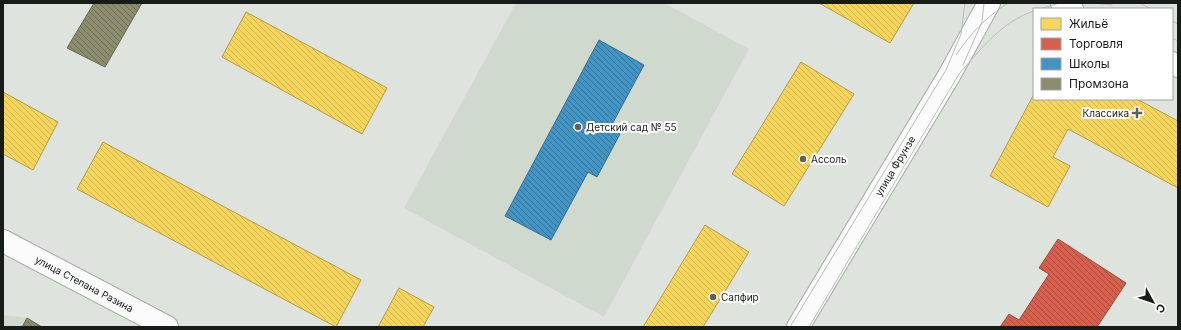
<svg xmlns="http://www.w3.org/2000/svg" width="1181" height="330" font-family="Inter,sans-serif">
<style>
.built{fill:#cfd9cd}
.homes{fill:url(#homes-back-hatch);stroke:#b39e48}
.shops{fill:url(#shops-back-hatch);stroke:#9d4c3d}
.schools{fill:url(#schools-back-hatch);stroke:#366f90}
.industry{fill:url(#industry-back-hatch);stroke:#696a54}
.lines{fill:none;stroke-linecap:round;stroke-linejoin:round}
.minor-casing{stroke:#a6aaa5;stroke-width:24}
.major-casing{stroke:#a6aaa5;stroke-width:24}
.minor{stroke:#fafbfa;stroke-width:22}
.major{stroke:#fafbfa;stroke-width:22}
.tram{stroke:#bbbdbb;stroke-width:1}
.poi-dot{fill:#5d625d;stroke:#fff;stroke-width:1.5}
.labels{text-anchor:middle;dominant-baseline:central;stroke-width:4;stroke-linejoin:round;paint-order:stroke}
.poi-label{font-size:10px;fill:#181c18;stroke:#fff;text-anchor:start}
.street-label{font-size:10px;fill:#181c18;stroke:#fff}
</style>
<defs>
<pattern id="homes-back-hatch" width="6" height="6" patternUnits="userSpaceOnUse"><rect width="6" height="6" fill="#f6d55c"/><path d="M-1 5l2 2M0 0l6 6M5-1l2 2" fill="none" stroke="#d2b64f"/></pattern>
<pattern id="shops-back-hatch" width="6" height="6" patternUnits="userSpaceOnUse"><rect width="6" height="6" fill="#d6604d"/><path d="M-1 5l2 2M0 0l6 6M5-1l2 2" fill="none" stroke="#ad4e3f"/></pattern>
<pattern id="schools-back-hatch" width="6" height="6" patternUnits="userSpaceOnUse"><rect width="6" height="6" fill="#4393c3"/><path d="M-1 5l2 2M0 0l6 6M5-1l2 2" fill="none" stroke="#37779d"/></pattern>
<pattern id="industry-back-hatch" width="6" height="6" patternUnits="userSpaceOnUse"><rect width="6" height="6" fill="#8c8c6e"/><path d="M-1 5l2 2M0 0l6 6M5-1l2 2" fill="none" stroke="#717259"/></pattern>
</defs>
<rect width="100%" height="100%" fill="#dee3dd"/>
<g class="built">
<path d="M516 3H664L749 49 604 317 404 208Z"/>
<path d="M3 315 27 318 42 327H3Z"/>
</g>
<g class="homes">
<path d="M819 3H914L890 43Z"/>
<path d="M246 12 387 88 362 134 222 57Z"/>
<path d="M801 62 854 94 784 206 732 174Z"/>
<path d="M3 92 58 122 33 170 3 154Z"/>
<path d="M1034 94V99H1137L1178 121V188L1068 129 1053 157 1070 166 1048 207 990 176Z"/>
<path d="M103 142 361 280 336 327 77 189Z"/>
<path d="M705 225 749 252 703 327H643Z"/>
<path d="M399 288 434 307 423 327H378Z"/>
</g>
<path class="shops" d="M1058 239 1126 283 1097 327H1000L1009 314 1019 320 1049 274 1039 268Z"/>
<path class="schools" d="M599 40 644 65 610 128 620 134 597 177 588 172 551 240 505 216Z"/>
<g class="industry">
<path d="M94 3H142L105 67 67 48Z"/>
<path d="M27 318 42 327H22Z"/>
</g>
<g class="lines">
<defs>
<g id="minor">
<path id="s1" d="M3 241 167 327"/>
<path id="s2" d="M798 327 950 74 989 3"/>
</g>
<g id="major">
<path d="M1062 3 1072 9"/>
<path d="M1172 63 1178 66"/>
</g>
</defs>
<use href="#minor" class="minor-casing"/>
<use href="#major" class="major-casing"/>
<use href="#minor" class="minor"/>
<use href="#major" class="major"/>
<g class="tram">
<path d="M1092 3 1112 5"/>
<path d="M1140 3 1151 9"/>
<path d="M1040 9 1059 3"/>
<path d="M1172 21 1178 24"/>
<path d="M1172 38 1178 41"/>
<path d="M956 55C972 32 984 19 1008 3"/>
<path d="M963 65 982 22 984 3"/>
<path d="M790 327 946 70 961 34 965 3"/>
<path d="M809 327 959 74C980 50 1002 21 1034 11"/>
</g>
</g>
<g class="poi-dot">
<path d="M1135 107h4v4h4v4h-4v4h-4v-4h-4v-4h4z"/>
<circle cx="578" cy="127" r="4"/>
<circle cx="803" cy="159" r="4"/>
<circle cx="713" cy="297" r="4"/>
</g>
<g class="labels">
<g class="poi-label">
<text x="1129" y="113" text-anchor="end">Классика</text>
<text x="586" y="127">Детский сад № 55</text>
<text x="811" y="159">Ассоль</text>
<text x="721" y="297">Сапфир</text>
</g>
<g class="street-label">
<text stroke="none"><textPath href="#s2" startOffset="188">улица Фрунзе</textPath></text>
<text stroke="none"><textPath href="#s1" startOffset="92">улица Степана Разина</textPath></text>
</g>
</g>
<rect width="1181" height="330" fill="none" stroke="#181c18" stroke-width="8"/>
<rect x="1033" y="8" width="140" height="92" fill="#ffffff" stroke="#a3a4a3"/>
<rect x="1041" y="18" width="20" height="12" fill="#f6d55c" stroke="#a3a4a3"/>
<text x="1069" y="28" font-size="12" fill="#181c18">Жильё</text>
<rect x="1041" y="38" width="20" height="12" fill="#d6604d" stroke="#a3a4a3"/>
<text x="1069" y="48" font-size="12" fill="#181c18">Торговля</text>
<rect x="1041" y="58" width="20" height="12" fill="#4393c3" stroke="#a3a4a3"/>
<text x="1069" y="68" font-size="12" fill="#181c18">Школы</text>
<rect x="1041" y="78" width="20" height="12" fill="#8c8c6e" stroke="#a3a4a3"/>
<text x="1069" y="88" font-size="12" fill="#181c18">Промзона</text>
<g transform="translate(1153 302) rotate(130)" stroke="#ffffff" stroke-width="3" paint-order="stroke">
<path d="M0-3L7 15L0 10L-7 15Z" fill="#181c18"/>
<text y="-6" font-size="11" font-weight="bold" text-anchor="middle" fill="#181c18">С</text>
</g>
</svg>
